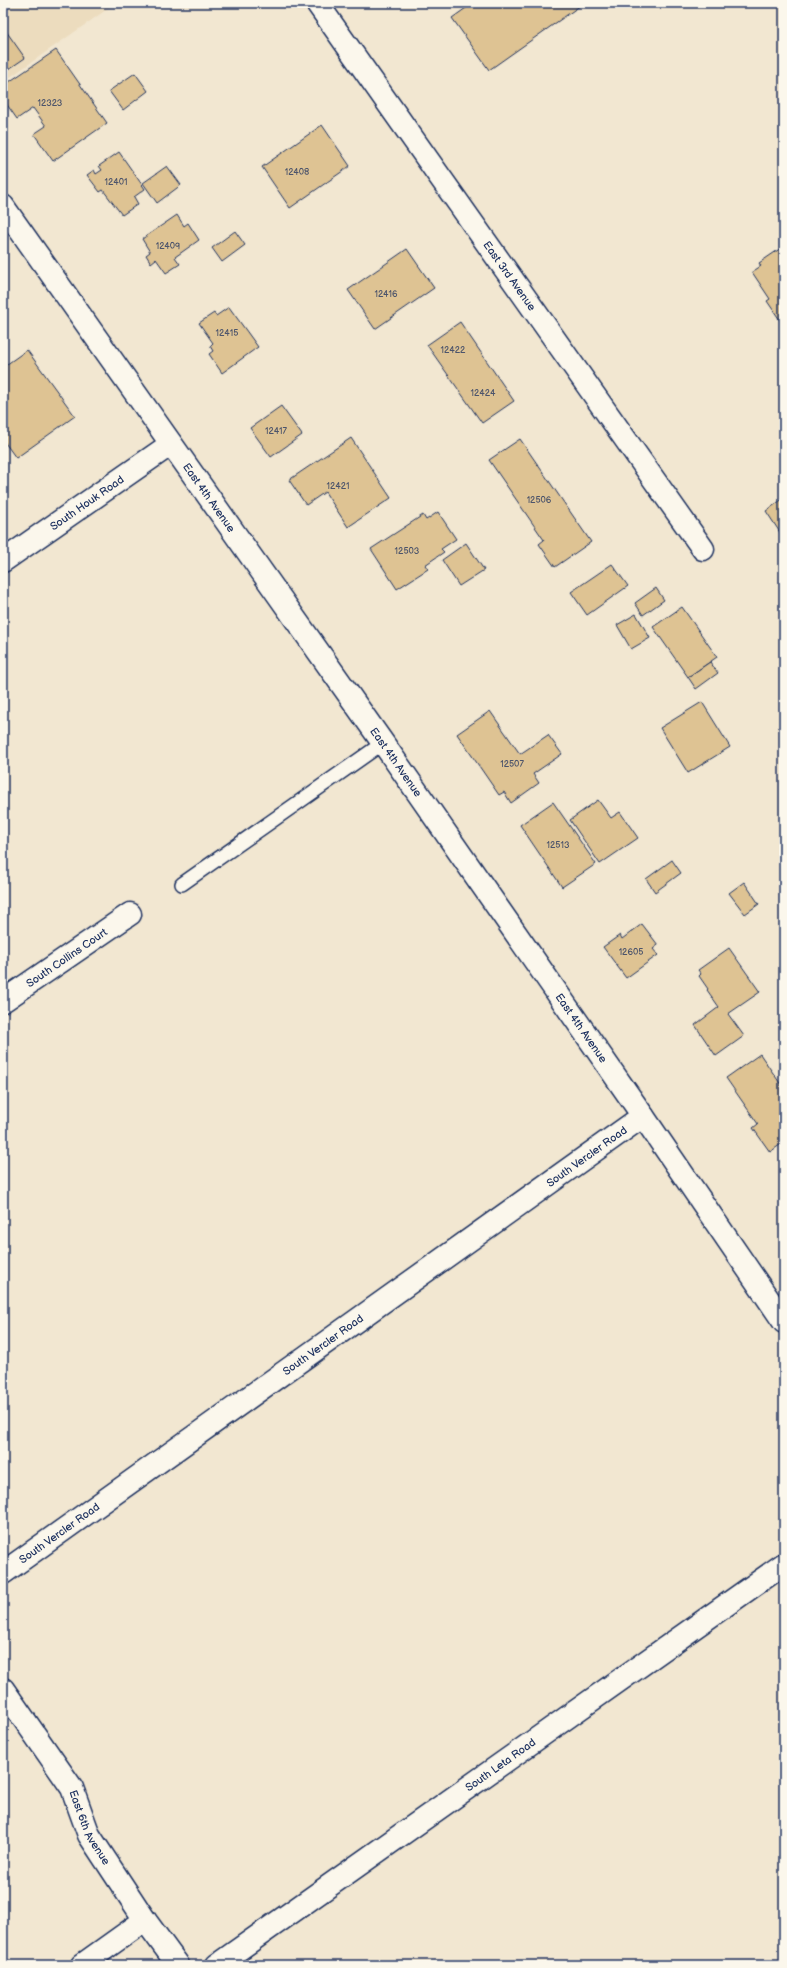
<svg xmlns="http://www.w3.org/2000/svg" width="787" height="1968" font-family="'Balsamiq Sans',sans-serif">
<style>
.built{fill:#ecdcbe}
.building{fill:#dec393;stroke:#1b2f5e}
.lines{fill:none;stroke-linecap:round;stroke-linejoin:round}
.lane-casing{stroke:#1b2f5e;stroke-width:16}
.street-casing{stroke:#1b2f5e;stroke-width:25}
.secondary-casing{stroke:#1b2f5e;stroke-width:25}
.lane{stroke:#fbf7ec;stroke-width:13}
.street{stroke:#fbf7ec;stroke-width:22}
.secondary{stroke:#fbf7ec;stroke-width:22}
.labels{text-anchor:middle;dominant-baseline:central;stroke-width:4;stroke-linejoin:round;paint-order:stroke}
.number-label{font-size:9px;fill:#4c546b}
.street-label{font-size:11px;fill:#1b2f5e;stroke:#fbf7ec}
</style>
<rect width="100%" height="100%" fill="#f2e7d1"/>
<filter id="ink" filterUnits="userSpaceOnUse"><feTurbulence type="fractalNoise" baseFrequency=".025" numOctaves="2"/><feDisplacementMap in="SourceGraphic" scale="8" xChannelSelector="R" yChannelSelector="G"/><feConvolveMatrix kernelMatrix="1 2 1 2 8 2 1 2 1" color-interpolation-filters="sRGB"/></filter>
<g filter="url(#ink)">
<path class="built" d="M3 3H116L3 82Z"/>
<g class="building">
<path d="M473 3H584L489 70 452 18Z"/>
<path d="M6 31 25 58 3 73V33Z"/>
<path d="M56 50 107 123 53 161 34 134 46 126 33 108 17 119 3 99V86Z"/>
<path d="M135 73 148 91 123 110 109 91Z"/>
<path d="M322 125 350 166 290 208 262 167Z"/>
<path d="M119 152 145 189 134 197 138 204 122 215 103 190 100 192 87 175 94 170 96 174 102 170 99 166Z"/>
<path d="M167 166 181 185 157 203 143 183Z"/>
<path d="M177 215 184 226 188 223 199 240 175 257 180 264 166 273 156 259 151 263 146 255 150 252 142 239Z"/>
<path d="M235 231 245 245 222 262 212 248Z"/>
<path d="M784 246V326L767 301 770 299 752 272 761 266 759 263Z"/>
<path d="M407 249 434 288 375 329 348 290Z"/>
<path d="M229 307 258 347 222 373 209 354 213 351 210 346 213 343 199 323 214 313 216 316Z"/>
<path d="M460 322 514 401 482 423 427 345Z"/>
<path d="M27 350 75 416 16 458 3 440V416L6 414 3 410V367Z"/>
<path d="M281 406 302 435 271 457 250 428Z"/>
<path d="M351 438 391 498 348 527 325 492 306 505 289 480Z"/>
<path d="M520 439 591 542 555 567 539 544 544 540 489 460Z"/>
<path d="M784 498V533L781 534 766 511Z"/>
<path d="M438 512 456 539 441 549 444 552 425 565 428 569 397 589 371 549 423 515 426 520Z"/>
<path d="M466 543 484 570 459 586 442 560Z"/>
<path d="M612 564 628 586 587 615 571 592Z"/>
<path d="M656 588 664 600 643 615 635 603Z"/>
<path d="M682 607 717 657 688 677 653 627Z"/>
<path d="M636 614 650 638 631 649 617 625Z"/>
<path d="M710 662 718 673 696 689 688 677Z"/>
<path d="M702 702 730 747 688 773 660 728Z"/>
<path d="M490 711 520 754 548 735 562 754 533 774 539 783 511 803 504 792 499 795 457 734Z"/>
<path d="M598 800 611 818 620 812 638 838 600 864 570 820Z"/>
<path d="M553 802 596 864 562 887 520 825Z"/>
<path d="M672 860 681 873 655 892 646 879Z"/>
<path d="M744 882 759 904 745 914 729 893Z"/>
<path d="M642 924 658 945 653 949 658 955 626 978 603 947 620 935 622 939Z"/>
<path d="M729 948 760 992 728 1014 744 1036 716 1056 695 1025 719 1007 707 990 708 989 699 976 701 974 698 970Z"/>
<path d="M760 1054 784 1089V1142L770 1152 753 1128 758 1124 726 1078Z"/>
</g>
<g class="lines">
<defs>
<path id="lane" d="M182 884 383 743"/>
<g id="street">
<path id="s1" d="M317 3 703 549"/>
<path id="s2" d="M3 561 171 444"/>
<path id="s3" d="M3 1001 130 914"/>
<path id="s4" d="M3 1573 643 1116"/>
<path id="s5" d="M3 1689 72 1788 89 1835 145 1920 178 1965"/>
<path d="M82 1965 145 1920"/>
<path id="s6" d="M217 1965 784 1564"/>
</g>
<g id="secondary">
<path id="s7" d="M3 206 383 743 643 1116 784 1322"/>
</g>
</defs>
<use href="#lane" class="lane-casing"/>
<use href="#street" class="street-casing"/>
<use href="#secondary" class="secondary-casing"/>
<use href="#lane" class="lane"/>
<use href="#street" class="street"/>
<use href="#secondary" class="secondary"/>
</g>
</g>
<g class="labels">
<g class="number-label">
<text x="50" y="103">12323</text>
<text x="297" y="172">12408</text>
<text x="116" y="182">12401</text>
<text x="168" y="246">12409</text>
<text x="386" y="294">12416</text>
<text x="227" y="333">12415</text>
<text x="453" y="350">12422</text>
<text x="483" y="393">12424</text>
<text x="276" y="431">12417</text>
<text x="338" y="486">12421</text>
<text x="539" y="500">12506</text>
<text x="407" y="551">12503</text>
<text x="512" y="764">12507</text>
<text x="558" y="845">12513</text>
<text x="631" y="952">12605</text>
</g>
<g class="street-label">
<text stroke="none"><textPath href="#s1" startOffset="334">East 3rd Avenue</textPath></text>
<text stroke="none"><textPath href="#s7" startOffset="357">East 4th Avenue</textPath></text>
<text stroke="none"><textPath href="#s2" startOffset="102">South Houk Road</textPath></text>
<text stroke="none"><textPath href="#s7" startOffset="681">East 4th Avenue</textPath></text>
<text stroke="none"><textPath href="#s3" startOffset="77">South Collins Court</textPath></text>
<text stroke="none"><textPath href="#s7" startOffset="1005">East 4th Avenue</textPath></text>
<text stroke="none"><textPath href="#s4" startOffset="717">South Vercler Road</textPath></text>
<text stroke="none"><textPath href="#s4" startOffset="393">South Vercler Road</textPath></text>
<text stroke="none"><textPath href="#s4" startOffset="69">South Vercler Road</textPath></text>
<text stroke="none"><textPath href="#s6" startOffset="347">South Leta Road</textPath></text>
<text stroke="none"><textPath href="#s5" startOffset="164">East 6th Avenue</textPath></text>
</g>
</g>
<rect width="787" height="1968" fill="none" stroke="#fbf7ec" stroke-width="16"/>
<rect x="8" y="8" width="771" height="1952" fill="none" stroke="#1b2f5e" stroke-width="1.5" filter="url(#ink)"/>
</svg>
